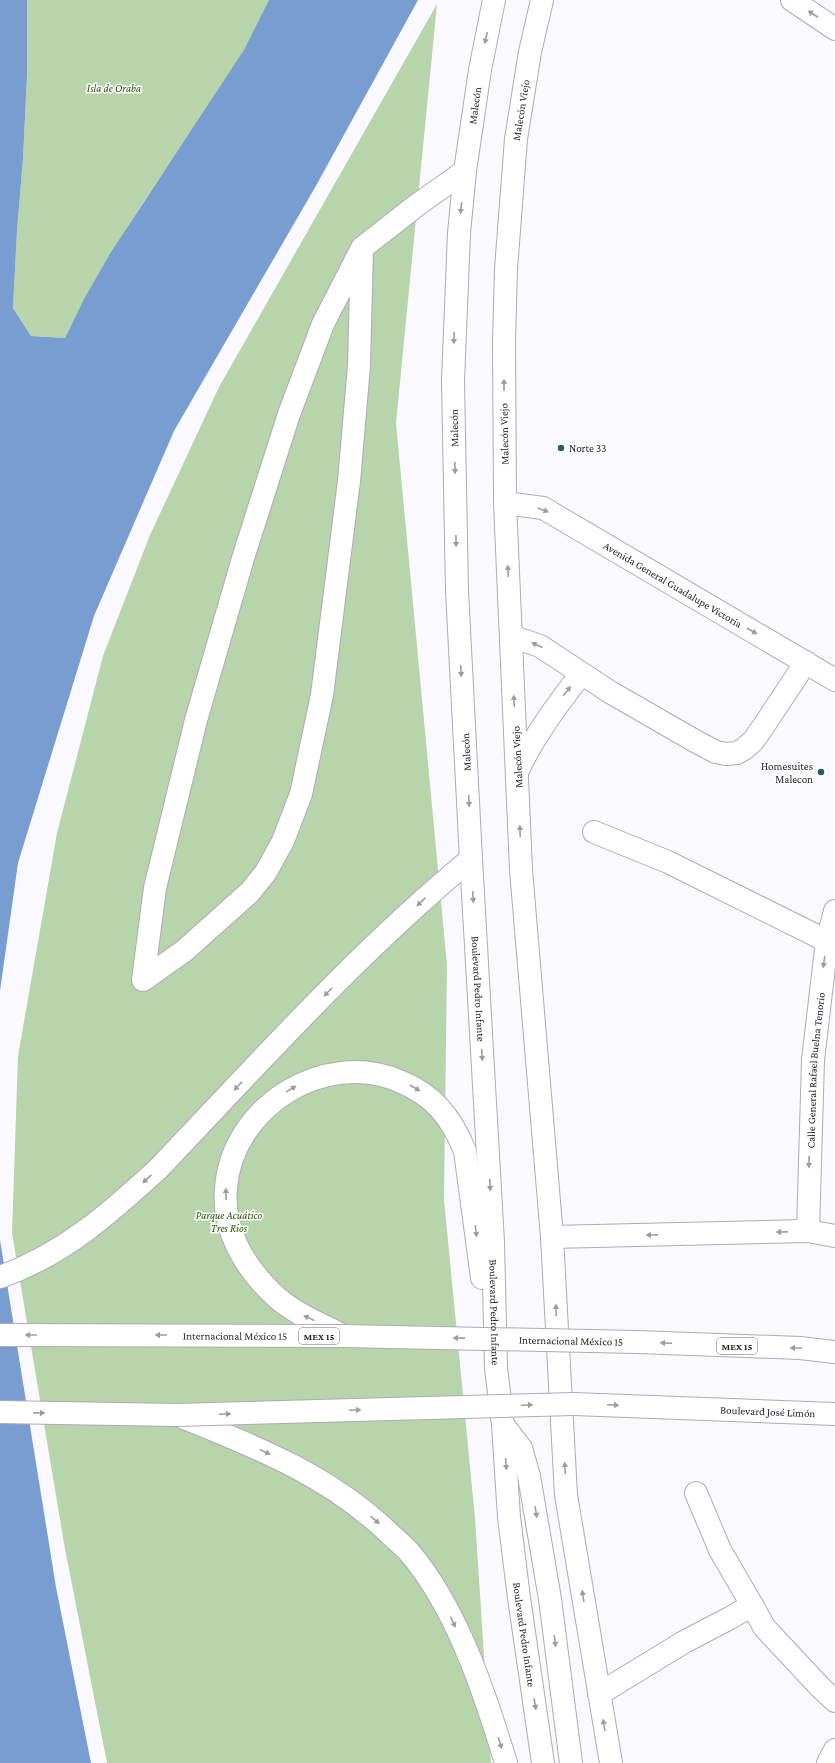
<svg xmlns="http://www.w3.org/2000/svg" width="835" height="1763" font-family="'Crimson Pro',serif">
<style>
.green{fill:#b7d4aa}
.water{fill:#789dd1}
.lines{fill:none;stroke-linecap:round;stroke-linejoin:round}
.minor-casing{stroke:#aeaab9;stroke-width:24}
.major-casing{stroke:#aeaab9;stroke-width:24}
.highway-casing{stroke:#aeaab9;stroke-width:24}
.minor{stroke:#fff;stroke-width:22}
.major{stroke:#fff;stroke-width:22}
.highway{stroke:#fff;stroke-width:22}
.major-bridge-casing{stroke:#aeaab9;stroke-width:24;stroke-linecap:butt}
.major-bridge{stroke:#fff;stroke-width:22}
.oneway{fill:#9d9c9f}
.poi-dot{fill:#1f6456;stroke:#fff;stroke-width:1.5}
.labels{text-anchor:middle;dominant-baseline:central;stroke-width:3;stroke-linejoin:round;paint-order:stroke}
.shield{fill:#fff;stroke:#67666a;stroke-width:1}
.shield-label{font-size:10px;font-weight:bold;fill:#26242a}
.park-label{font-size:11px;font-style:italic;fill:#275401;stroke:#fff}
.street-label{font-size:11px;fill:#26242a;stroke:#fff}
.poi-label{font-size:11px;fill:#26242a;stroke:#fff;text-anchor:start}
</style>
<rect width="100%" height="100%" fill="#faf9ff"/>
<g class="green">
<path d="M27 0H269C261 17 253 35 243 52 184 148 113 236 65 338L31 336 13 308 17 231 23 159 27 76Z"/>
<path d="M437 4 396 423 447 965 444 1200 475 1518 491 1763H107L65 1549 12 1233 18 1056 57 833 103 656 150 535 219 387Z"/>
</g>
<g class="water">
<path d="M0 0H27V76L23 159 17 231 13 308 31 336 65 338 84 299 111 252 244 50 269 0H418L317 184 174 431 94 616 18 863 0 991Z"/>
<path d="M0 1240 56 1587 91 1763H0Z"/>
</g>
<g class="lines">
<defs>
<g id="minor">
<path d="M362 248 359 366 349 481 322 695 301 794 283 841 266 872 250 892 184 951 143 980 155 888 196 720 244 555 289 414 323 324 362 248 417 205 465 171"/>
<path id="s1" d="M505 503 543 508 835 680"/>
<path d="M511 636 540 646 610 692 695 741 716 752 726 754 737 753 744 749 753 741 763 727 806 662"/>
<path d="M517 772C534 736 557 705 581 674"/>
<path d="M594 832 668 862 827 941"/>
<path id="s2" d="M808 1231 813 1060 827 941 835 911"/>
<path d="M696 1493 720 1550 752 1605"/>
<path d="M599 1694 684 1642 730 1618 752 1605 764 1627 820 1687 835 1701"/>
<path d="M828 1763 835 1750"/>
</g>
<g id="major">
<path d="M792 0 835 29"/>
<path id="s3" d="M471 859 457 591 453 381 459 233 465 171 480 70 494 0"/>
<path id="s4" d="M521 870 505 503 504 341 506 269 516 139 530 52 542 0"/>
<path d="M638 1342 800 1348 835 1352"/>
<path id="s5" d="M574 1404 835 1414"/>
</g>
<g id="highway">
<path id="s6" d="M471 859 493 1242 496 1368 503 1425 509 1517 519 1598 543 1763"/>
<path d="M521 870 552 1237 566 1495 611 1763"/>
<path d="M552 1237 808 1231 835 1236"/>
<path d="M0 1277C63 1255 110 1213 158 1169 259 1063 358 952 471 859"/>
<path d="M344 1336C319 1323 292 1313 272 1293 244 1266 222 1229 226 1188 232 1107 324 1049 399 1081 434 1095 451 1117 465 1151L482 1278"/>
<path d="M177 1415C254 1446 329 1475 390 1534 396 1540 404 1546 409 1552 457 1608 485 1694 506 1763"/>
<path d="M503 1425 521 1448 529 1476 550 1599 571 1763"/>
</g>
</defs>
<use href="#minor" class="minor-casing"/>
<use href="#major" class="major-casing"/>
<use href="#highway" class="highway-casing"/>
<use href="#minor" class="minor"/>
<use href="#major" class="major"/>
<use href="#highway" class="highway"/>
<defs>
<g id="major-bridge">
<path id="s7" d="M0 1335 344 1336 638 1342"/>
<path d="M0 1412 177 1415 574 1404"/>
</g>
</defs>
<use href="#major-bridge" class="major-bridge-casing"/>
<use href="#major-bridge" class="major-bridge"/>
</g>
<defs><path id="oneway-solid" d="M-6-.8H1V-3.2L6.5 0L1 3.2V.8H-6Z"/></defs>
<g class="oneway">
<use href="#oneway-solid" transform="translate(813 14) rotate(-147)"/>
<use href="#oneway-solid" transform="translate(486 38) rotate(102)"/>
<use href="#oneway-solid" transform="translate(461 208) rotate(96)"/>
<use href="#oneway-solid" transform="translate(454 338) rotate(92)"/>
<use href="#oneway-solid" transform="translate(504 385) rotate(-90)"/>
<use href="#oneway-solid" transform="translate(455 468) rotate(89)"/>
<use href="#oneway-solid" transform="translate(543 510) rotate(20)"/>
<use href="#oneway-solid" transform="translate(456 541) rotate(89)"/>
<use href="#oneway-solid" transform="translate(508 571) rotate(-93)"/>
<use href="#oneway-solid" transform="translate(752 631) rotate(30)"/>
<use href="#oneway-solid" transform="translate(537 645) rotate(-156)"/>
<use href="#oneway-solid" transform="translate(461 671) rotate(87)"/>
<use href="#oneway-solid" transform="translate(567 691) rotate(-52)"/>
<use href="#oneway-solid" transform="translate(514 701) rotate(-93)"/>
<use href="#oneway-solid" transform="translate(469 801) rotate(87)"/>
<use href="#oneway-solid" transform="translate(520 831) rotate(-92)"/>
<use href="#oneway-solid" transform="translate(473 897) rotate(87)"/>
<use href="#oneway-solid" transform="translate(421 902) rotate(137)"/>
<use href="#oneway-solid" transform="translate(824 962) rotate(98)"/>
<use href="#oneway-solid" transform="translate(328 992) rotate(134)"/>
<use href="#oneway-solid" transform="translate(482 1055) rotate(87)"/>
<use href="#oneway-solid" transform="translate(238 1086) rotate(134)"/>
<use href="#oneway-solid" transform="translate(415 1088) rotate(30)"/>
<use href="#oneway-solid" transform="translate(291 1089) rotate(-31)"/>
<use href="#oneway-solid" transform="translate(809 1162) rotate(91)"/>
<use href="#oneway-solid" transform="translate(147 1179) rotate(137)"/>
<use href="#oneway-solid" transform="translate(490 1185) rotate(87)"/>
<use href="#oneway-solid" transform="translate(226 1194) rotate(-92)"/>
<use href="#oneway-solid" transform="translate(476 1231) rotate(83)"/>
<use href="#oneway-solid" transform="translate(782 1232) rotate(179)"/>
<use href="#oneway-solid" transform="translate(652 1235) rotate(179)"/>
<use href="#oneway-solid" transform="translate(556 1310) rotate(-93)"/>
<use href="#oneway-solid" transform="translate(309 1318) rotate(-154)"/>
<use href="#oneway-solid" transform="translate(31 1335) rotate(-180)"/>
<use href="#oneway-solid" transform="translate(161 1335) rotate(-180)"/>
<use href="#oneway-solid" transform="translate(459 1338) rotate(-179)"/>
<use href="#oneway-solid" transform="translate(666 1343) rotate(-178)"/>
<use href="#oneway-solid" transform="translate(796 1348) rotate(-177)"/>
<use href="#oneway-solid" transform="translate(527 1405) rotate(-2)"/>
<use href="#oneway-solid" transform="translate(613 1405) rotate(2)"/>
<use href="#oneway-solid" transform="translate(355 1410) rotate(-2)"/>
<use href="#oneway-solid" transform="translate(39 1413) rotate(1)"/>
<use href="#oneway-solid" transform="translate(225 1414) rotate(-2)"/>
<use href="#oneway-solid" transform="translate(265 1452) rotate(26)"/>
<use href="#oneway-solid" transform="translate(506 1464) rotate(86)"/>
<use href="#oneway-solid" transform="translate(565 1468) rotate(-93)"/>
<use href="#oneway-solid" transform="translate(536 1512) rotate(80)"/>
<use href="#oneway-solid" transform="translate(375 1520) rotate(41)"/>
<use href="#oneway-solid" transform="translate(583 1596) rotate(-99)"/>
<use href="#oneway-solid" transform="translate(453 1622) rotate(66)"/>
<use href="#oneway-solid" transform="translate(555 1641) rotate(82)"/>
<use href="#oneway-solid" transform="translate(535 1704) rotate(81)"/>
<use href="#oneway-solid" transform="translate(604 1725) rotate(-99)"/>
<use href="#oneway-solid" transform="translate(500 1743) rotate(73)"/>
</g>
<g class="poi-dot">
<circle cx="561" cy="448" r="4"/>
<circle cx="821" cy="772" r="4"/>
</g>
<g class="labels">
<g class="shield">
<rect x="299" y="1328" width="40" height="16" rx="3"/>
<rect x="717" y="1338" width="40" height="16" rx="3"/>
</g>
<g class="shield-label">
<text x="319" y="1336">MEX 15</text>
<text x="737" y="1346">MEX 15</text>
</g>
<g class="park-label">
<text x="114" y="88">Isla de Oraba</text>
<text x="229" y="1215">Parque Acuático<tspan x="229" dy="13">Tres Rios</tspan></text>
</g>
<g class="street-label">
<text stroke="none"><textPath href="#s3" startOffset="755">Malecón</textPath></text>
<text stroke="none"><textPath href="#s4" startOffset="761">Malecón Viejo</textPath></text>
<text transform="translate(454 428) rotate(-91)">Malecón</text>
<text transform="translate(504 434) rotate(-91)">Malecón Viejo</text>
<text stroke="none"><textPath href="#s1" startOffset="189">Avenida General Guadalupe Victoria</textPath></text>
<text transform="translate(466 752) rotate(-93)">Malecón</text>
<text transform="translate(517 757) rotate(-93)">Malecón Viejo</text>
<text stroke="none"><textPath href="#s6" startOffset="130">Boulevard Pedro Infante</textPath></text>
<text stroke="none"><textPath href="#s2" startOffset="161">Calle General Rafael Buelna Tenorio</textPath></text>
<text stroke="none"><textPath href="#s6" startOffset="454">Boulevard Pedro Infante</textPath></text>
<text stroke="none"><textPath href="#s7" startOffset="235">Internacional México 15</textPath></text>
<text stroke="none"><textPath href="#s7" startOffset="571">Internacional México 15</textPath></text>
<text stroke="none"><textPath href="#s5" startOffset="194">Boulevard José Limón</textPath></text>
<text stroke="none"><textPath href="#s6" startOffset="778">Boulevard Pedro Infante</textPath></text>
</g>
<g class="poi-label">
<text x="569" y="448">Norte 33</text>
<text x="813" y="766" text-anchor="end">Homesuites<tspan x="813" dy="13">Malecon</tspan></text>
</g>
</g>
</svg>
